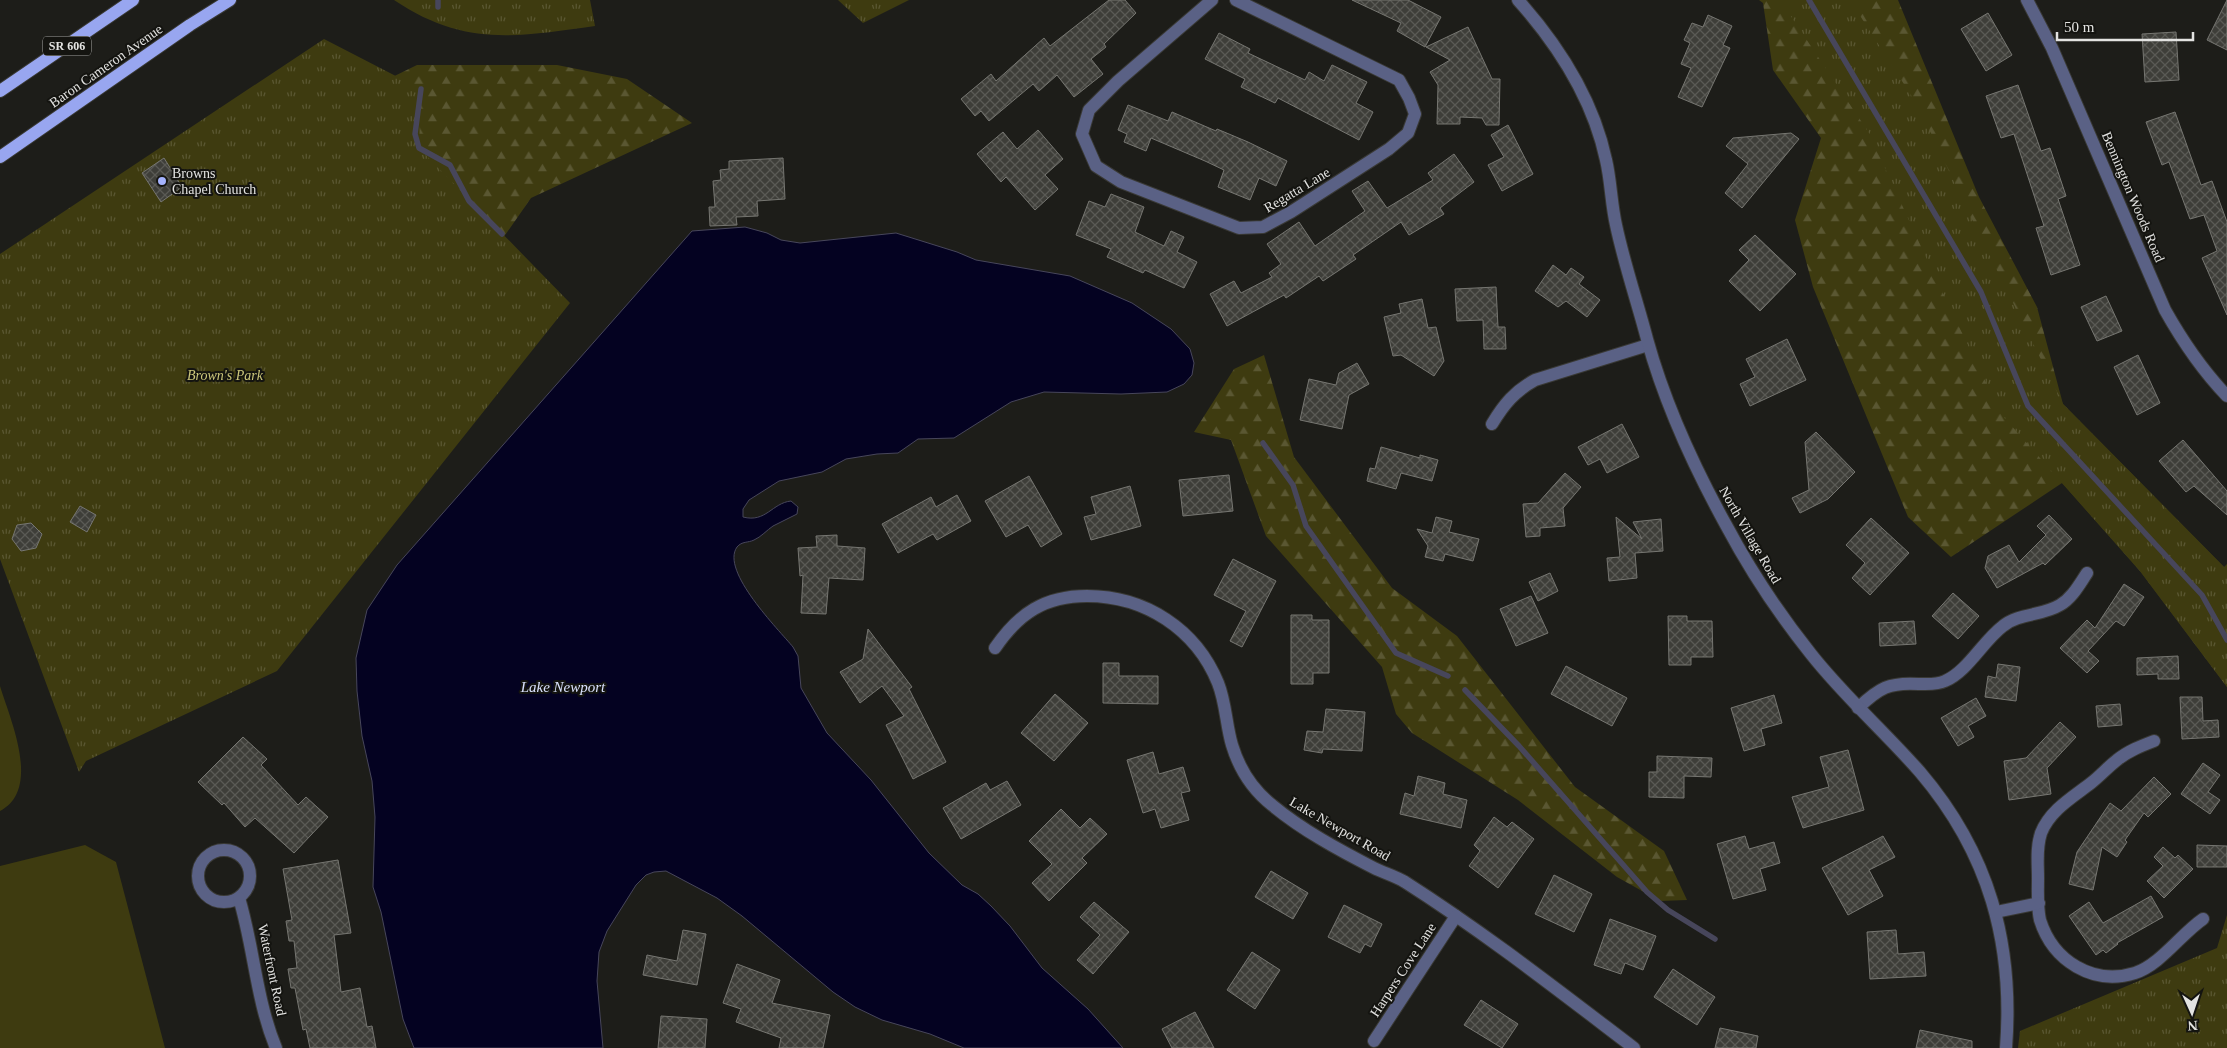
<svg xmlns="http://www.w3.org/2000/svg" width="2227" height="1048" font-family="Georgia,serif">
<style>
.grass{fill:#3e3b10}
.forest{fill:url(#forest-firs)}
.park{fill:url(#park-tufts)}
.water{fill:#040221;stroke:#47465b}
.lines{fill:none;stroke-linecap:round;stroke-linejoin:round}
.stream{stroke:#47465b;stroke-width:5.5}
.building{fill:url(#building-cross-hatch);stroke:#767671}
.minor-casing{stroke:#393935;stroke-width:14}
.tertiary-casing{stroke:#393935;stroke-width:14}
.primary-casing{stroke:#393935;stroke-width:14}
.minor{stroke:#5a6185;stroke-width:12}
.tertiary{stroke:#5a6185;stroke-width:12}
.primary{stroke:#98a6f0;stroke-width:12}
.poi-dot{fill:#a4b2fc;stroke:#141410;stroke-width:2}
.labels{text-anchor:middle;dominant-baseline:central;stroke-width:4;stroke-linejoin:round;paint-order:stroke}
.shield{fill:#141410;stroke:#a5a5a2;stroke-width:1}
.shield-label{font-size:12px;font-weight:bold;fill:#e3e3e1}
.street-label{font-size:14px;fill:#e3e3e1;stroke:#141410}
.poi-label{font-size:14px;fill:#e3e3e1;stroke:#141410;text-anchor:start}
.park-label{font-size:14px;font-style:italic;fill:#ccc77b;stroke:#141410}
.water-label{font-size:15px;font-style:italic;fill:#d9e0fc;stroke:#141410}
</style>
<defs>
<pattern id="forest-firs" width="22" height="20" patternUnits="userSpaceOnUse" patternTransform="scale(1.25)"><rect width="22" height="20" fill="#3e3b10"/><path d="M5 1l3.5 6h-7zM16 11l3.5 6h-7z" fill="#5a5732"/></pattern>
<pattern id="park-tufts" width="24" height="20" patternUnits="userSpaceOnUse" patternTransform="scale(1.25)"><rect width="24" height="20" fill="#3e3b10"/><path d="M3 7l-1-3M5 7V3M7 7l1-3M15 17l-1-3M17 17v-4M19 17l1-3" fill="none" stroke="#5a5732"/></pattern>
<pattern id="building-cross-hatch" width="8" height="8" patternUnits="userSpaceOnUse" patternTransform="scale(1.25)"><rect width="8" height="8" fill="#3e3e39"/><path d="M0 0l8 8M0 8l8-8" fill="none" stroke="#5a5a55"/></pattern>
</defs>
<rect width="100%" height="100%" fill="#1d1d19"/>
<g class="grass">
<path d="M0 686C10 719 42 789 0 811Z"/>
<path d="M85 845 116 862 165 1048H0V866Z"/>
</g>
<g class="forest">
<path d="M1759 0H1898L1979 197 2037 307 2063 404 2224 567 2227 687 2140 571 2062 483 1951 557 1908 517 1813 287 1795 220 1821 138 1773 70 1763 3Z"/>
<path d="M417 65H557L627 79 692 123 531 198 371 427 376 85Z"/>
<path d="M1264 355 1294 457 1392 588 1457 636 1575 787 1664 851 1687 900 1660 901 1617 877 1518 800 1412 733 1396 714 1382 667 1266 536 1231 440 1194 432 1234 369Z"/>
</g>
<g class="park">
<path d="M394 0H590L595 26C516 37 464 47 394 0Z"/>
<path d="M838 0H909L863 23Z"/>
<path d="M1780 0H1850L1918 106 1978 232 2063 404 2224 567 2227 564V687L2140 571 2001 414 1929 264 1869 133Z"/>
<path d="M324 39 421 89 419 148 570 303 277 671 86 761 79 772 0 559V254Z"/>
<path d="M2227 915V1048H2018L2020 1031 2217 948Z"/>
</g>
<path class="water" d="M745 227 767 233 781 240 800 243 896 233 957 252 976 260 1070 276 1132 303 1171 329 1190 349 1194 363 1192 375 1184 384 1167 392 1121 394 1044 392 1011 402 954 438 918 439 898 453 877 454 846 459 822 472 779 481 749 500 743 509V517C766 523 772 503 791 501L798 507 797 514C789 518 781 522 773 526 767 530 761 537 754 540 748 543 742 541 737 547 720 571 779 630 793 647L798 656 801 688 827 733 871 780 929 853 962 885 978 894 991 906 1010 926 1042 968 1088 1009 1123 1048H964L930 1034 882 1020 855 1007 833 992 742 916 717 898 666 871 654 872 646 875 636 885 607 931 599 952 597 981 603 1048H414L403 1019 381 912 373 887 375 817 372 781 362 736 357 691 356 658 367 610 397 565 692 231Z"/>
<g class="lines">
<g class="stream">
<path d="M438 0V7"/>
<path d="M1809 0 1981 292 2028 406 2202 595 2227 640"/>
<path d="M421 89 415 134 419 148 450 165 469 201 502 234"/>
<path d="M1263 443 1293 485 1306 526 1396 653 1448 676"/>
<path d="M1465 690 1519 746 1647 892 1668 910 1715 939"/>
</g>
</g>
<g class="building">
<path d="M1109 0H1125L1136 13 1104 44 1106 47 1091 59 1103 74 1074 97 1057 75 1039 91 1033 84 989 121 981 111 975 116 961 99 991 74 996 81 1044 38 1050 46Z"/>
<path d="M1352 0H1408L1441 17 1425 47 1397 31 1401 23Z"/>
<path d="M2227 0V50L2207 40Z"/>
<path d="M1988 13 2012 55 1986 71 1961 29Z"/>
<path d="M1708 15 1732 26 1723 45 1730 48 1702 107 1678 97 1691 68 1681 64 1690 43 1684 40 1692 23 1703 27Z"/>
<path d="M1468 27 1492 79H1500L1499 125H1486L1482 118 1460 117V124H1437L1438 85 1430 72 1450 60 1426 47Z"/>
<path d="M2176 32 2179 80 2145 82 2142 34Z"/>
<path d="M1219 33 1250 49 1248 53 1305 80 1309 72 1324 81 1332 65 1367 82 1356 103 1373 112 1359 140 1278 98 1275 103 1241 87 1245 79 1205 59Z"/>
<path d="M2018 85 2041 151 2050 148 2066 196 2058 199 2080 265 2051 275 2036 228 2044 226 2014 134 2001 138 1986 96Z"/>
<path d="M1128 105 1168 121 1172 112 1216 131 1217 129 1248 142 1287 161 1276 186 1259 178 1250 200 1218 187 1224 170 1205 161 1151 138 1146 151 1124 142 1127 134 1118 130Z"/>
<path d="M2175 112 2201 185 2212 181 2227 222V315L2202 258 2217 251 2204 215 2190 219 2169 162 2162 165 2146 122Z"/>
<path d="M1508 125 1533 174 1502 191 1488 165 1504 157 1491 135Z"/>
<path d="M1038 130 1063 159 1045 175 1058 189 1035 210 1006 177 1001 182 977 154 1003 132 1017 149Z"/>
<path d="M1791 133 1799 139 1742 208 1725 193 1748 164 1726 146 1733 138Z"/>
<path d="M1454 154 1474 182 1440 208 1444 214 1409 235 1401 222 1353 255 1356 259 1323 281 1319 276 1286 298 1284 295 1227 326 1210 294 1234 281 1241 293 1272 277 1269 273 1281 264 1267 244 1299 222 1315 246 1365 211 1352 191 1368 181 1387 208 1433 180 1428 173Z"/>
<path d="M164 158 182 187 161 202 142 173Z"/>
<path d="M783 158 785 199 757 201 758 216 736 217 737 225 710 226 709 207H715L713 181 721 180 720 170 729 169V161Z"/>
<path d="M1111 194 1144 207 1135 232 1164 246 1171 231 1184 237 1177 252 1197 262 1184 288 1145 270 1143 273 1107 257 1111 249 1076 235 1089 201 1105 207Z"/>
<path d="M1755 235 1796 274 1760 311 1729 281 1749 260 1739 250Z"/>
<path d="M1553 265 1566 275 1571 268 1584 277 1579 284 1600 300 1587 317 1566 301 1558 307 1535 291Z"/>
<path d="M1496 287 1498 327H1505L1506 349H1484L1483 320 1457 321 1455 289Z"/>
<path d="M2106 296 2122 331 2097 341 2081 307Z"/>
<path d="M1422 299 1428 328 1436 327 1444 361 1434 376 1401 355 1393 356 1384 317 1401 313 1399 304Z"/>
<path d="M1787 339 1806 380 1750 406 1740 384 1755 377 1746 359Z"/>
<path d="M2138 355 2160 403 2137 415 2114 367Z"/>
<path d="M1357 363 1369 384 1349 395 1342 429 1300 420 1309 379 1336 385 1339 373Z"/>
<path d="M1622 424 1639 457 1607 473 1600 459 1588 465 1578 447Z"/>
<path d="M1816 432 1855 472 1828 499 1800 513 1792 498 1809 490 1805 442Z"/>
<path d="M2183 440 2227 491V515L2194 486 2186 492 2159 461Z"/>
<path d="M1381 447 1420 458V455L1438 460 1432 481 1401 473 1396 489 1367 481 1370 468 1375 469Z"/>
<path d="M1565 473 1581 487 1563 508 1565 526 1540 528V536L1526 537 1523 504 1538 503Z"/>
<path d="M1229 475 1233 511 1183 516 1179 480Z"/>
<path d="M1029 476 1062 534 1041 547 1028 525 1006 537 985 501Z"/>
<path d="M1130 486 1141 526 1091 540 1084 517 1096 514 1091 497Z"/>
<path d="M957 495 971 521 937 540 933 534 898 553 882 524 931 497 936 507Z"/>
<path d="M80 506 96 515 87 532 70 522Z"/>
<path d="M2049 515 2072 539 2045 565 2043 563 1997 588 1985 568 1988 556 2009 545 2019 562 2046 535 2037 526Z"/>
<path d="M1436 517 1452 521 1449 532 1479 539 1473 561 1445 554 1443 561 1425 557 1428 546 1417 529 1432 533Z"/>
<path d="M1616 517 1642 539 1633 522 1661 519 1663 551 1635 553 1637 578 1609 581 1607 558 1620 557Z"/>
<path d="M1871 518 1909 553 1870 595 1852 578 1865 563 1846 545Z"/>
<path d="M31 523 42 534 36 548 21 551 12 539 17 525Z"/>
<path d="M837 535V546L865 548 863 580 829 578 826 614 801 613 803 575 800 576 798 548 817 547 816 536Z"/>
<path d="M1233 559 1276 581 1242 647 1230 641 1246 611 1214 595Z"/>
<path d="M1550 573 1558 591 1538 601 1529 582Z"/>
<path d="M2124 584 2144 597 2124 626 2116 621 2088 651 2099 661 2087 673 2060 648 2087 620 2095 628Z"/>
<path d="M1953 593 1979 616 1958 639 1932 616Z"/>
<path d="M1531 596 1548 633 1516 646 1500 609Z"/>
<path d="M1291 615H1312V620H1329V673H1313V684H1291Z"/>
<path d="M1668 616H1687V621H1712L1713 657H1691V665H1669Z"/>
<path d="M1914 621 1916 644 1880 646 1879 623Z"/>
<path d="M868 629 912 687 909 689 946 762 913 779 886 725 904 716 882 686 860 703 840 672 863 659Z"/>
<path d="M2178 656 2179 679H2158V674L2137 675V658Z"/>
<path d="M1103 663H1119V676H1158V704L1103 703Z"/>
<path d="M1998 664 2020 667 2016 701 1985 697 1988 676 1996 678Z"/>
<path d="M1566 666 1627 698 1612 726 1551 694Z"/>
<path d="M1055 694 1088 723 1054 761 1021 733Z"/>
<path d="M1774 695 1782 723 1761 729 1765 745 1744 751 1731 708Z"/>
<path d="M2180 697H2202L2203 721 2218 720 2219 737 2182 739Z"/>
<path d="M1976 698 1986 716 1968 726 1974 737 1958 746 1941 718Z"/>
<path d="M2120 704 2122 725 2098 727 2096 706Z"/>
<path d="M1326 709 1365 712 1362 751 1323 749 1322 753 1304 750 1307 731 1323 732Z"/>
<path d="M2060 722 2076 737 2047 768 2051 794 2009 800 2004 761 2026 758Z"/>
<path d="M243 737 267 759 261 765 298 805 306 797 328 817 294 853 255 818 245 827 224 803 222 805 198 782Z"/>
<path d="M1848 750 1864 810 1803 828 1792 797 1829 787 1820 757Z"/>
<path d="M1153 752 1159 774 1183 767 1190 791 1181 793 1189 820 1161 828 1155 809 1143 813 1127 760Z"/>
<path d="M1657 756 1712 758 1711 777 1684 776V798L1649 797V772H1657Z"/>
<path d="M2203 763 2220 775 2208 792 2220 800 2210 814 2181 794Z"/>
<path d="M1418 776 1445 783 1443 794 1467 800 1461 828 1400 814 1405 793 1414 796Z"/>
<path d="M2154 777 2171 794 2148 817 2144 813 2125 840 2127 842 2117 857 2102 847 2093 890 2069 884 2077 852 2110 803 2121 811Z"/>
<path d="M1007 781 1021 805 961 839 943 808 986 783 990 790Z"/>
<path d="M1061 809 1080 828 1090 818 1107 834 1082 858 1087 863 1049 901 1032 883 1052 864 1029 841Z"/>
<path d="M1494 817 1507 827 1512 822 1534 839 1498 888 1469 866 1480 851 1474 845Z"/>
<path d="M1745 836 1749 849 1774 842 1780 863 1760 869 1766 890 1733 899 1717 844Z"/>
<path d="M1883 836 1895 857 1869 870 1883 896 1848 915 1822 868Z"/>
<path d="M2197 845 2227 846V867H2197Z"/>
<path d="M2163 847 2175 858 2178 855 2193 869 2164 898 2147 881 2163 866 2154 857Z"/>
<path d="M338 860 351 933 334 935 341 992 360 988 367 1027 372 1026 376 1048H310L306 1029 303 1030 295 988H291L288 969 297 968 294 941H289L286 921 292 920 283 869Z"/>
<path d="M1271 871 1308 893 1293 919 1255 897Z"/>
<path d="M1554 875 1592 894 1574 932 1535 914Z"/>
<path d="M2151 896 2163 917 2117 943 2118 944 2106 953 2103 950 2096 955 2069 916 2089 902 2103 923Z"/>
<path d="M1094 902 1129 932 1093 974 1077 960 1100 935 1080 917Z"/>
<path d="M1344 905 1382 924 1371 947 1365 944 1360 953 1328 937Z"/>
<path d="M1610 919 1656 936 1643 970 1625 963 1621 974 1594 965Z"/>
<path d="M683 930 706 934 697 985 643 975 647 955 677 961Z"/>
<path d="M1896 930 1898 954 1924 952 1926 976 1870 979 1867 932Z"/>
<path d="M1252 952 1280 970 1255 1009 1227 990Z"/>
<path d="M737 964 780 980 772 1003 830 1015 823 1048H779L781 1038 736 1022 741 1009 723 1003Z"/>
<path d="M1673 969 1715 997 1697 1025 1654 997Z"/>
<path d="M1481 1000 1518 1024 1502 1048 1464 1025Z"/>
<path d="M1195 1012 1214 1048H1172L1162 1029Z"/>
<path d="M661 1016 707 1019 705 1048H658Z"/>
<path d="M1720 1028 1758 1036 1756 1048H1715Z"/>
<path d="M1920 1030 1972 1041V1048H1916Z"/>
</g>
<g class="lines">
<defs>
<g id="minor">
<path d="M1212 0 1118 81 1089 110 1082 134 1096 166 1121 182 1239 228 1263 227 1291 212 1389 149 1408 133 1415 114 1409 98 1399 80 1236 0"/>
<path d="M1492 424C1504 404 1515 391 1535 380L1648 345"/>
<path d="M995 648C1019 613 1045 596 1087 596 1145 596 1196 629 1218 683 1226 703 1226 725 1232 745 1239 768 1253 790 1272 805 1302 830 1339 850 1374 868 1384 873 1395 876 1405 882 1485 933 1559 991 1634 1048"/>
<path d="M1858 708C1879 688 1889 682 1919 684 1927 684 1937 685 1945 681 1967 672 1983 641 2003 626 2019 613 2042 616 2060 605 2072 598 2079 585 2087 573"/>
<path d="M2154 741C2141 746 2128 751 2117 760 2108 767 2100 776 2091 783 2073 797 2050 810 2041 833 2036 848 2038 863 2038 878 2038 891 2037 907 2040 920 2053 961 2093 986 2135 973 2160 965 2181 934 2203 919"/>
<circle cx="224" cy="876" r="26"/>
<path d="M239 898C254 947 256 1000 276 1048"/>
<path d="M1996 912 2039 903"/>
<path d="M1374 1041 1456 916"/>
</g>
<g id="tertiary">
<path d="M1518 0C1559 46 1593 99 1606 160 1611 181 1611 203 1616 225 1624 263 1637 301 1647 339 1665 404 1694 467 1726 525 1750 570 1779 614 1811 654 1844 696 1885 732 1920 772 1989 853 2014 943 2006 1048"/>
<path d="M2027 0 2052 48 2165 310C2183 342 2202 370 2227 396"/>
</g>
<g id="primary">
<path d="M0 91 133 0"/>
<path d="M0 157 190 25 230 0"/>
</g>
</defs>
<use href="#minor" class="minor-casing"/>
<use href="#tertiary" class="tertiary-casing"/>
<use href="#primary" class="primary-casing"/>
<use href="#minor" class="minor"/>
<use href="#tertiary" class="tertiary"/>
<use href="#primary" class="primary"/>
</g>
<circle class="poi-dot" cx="162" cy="181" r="5"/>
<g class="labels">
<rect class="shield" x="43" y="36.5" width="48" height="19" rx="4"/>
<g class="shield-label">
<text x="67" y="46">SR 606</text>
</g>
<g class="street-label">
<text transform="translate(106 66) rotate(-35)">Baron Cameron Avenue</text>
<text transform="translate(1297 190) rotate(-31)">Regatta Lane</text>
<text transform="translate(2133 197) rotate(67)">Bennington Woods Road</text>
<text transform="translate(1750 535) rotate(60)">North Village Road</text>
<text transform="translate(1340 829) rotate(30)">Lake Newport Road</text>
<text transform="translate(272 970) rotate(78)">Waterfront Road</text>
<text transform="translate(1403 970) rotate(-57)">Harpers Cove Lane</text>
</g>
<g class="poi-label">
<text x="172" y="173">Browns<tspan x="172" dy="16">Chapel Church</tspan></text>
</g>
<g class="park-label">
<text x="225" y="375">Brown's Park</text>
</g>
<g class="water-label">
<text x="563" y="687">Lake Newport</text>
</g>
</g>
<g transform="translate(2192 1013) rotate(177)" stroke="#141410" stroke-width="4" paint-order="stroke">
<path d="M0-4L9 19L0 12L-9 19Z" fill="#e3e3e1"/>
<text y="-8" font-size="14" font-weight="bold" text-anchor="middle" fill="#e3e3e1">N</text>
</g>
<path d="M2057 32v8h136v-8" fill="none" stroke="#e3e3e1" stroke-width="2.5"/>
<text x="2064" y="32" font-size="15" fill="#e3e3e1" stroke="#141410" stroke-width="4" paint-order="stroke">50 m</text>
</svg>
